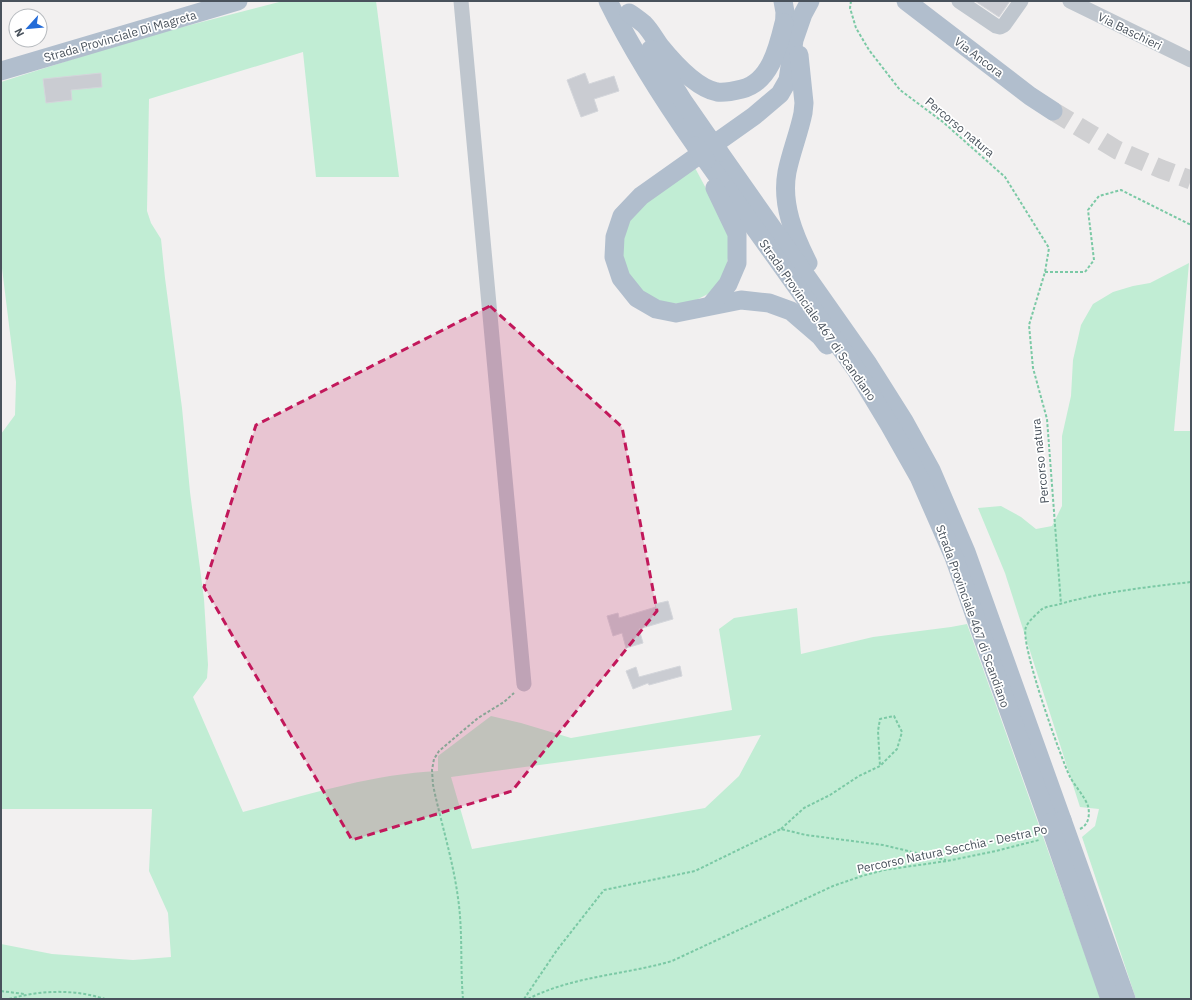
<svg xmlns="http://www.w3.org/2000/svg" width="1192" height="1000" font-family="'IBM Plex Sans',sans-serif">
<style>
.green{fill:#c1edd4;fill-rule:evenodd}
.building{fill:#caccd2;stroke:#d4d6db}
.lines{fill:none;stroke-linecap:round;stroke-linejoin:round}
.major-tunnel{stroke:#d0d0d2;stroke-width:19;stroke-dasharray:19 10;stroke-linecap:butt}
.path{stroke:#7bc9a5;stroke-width:2;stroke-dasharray:3 2;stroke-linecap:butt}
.minor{stroke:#bfc6ce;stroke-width:15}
.major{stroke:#b1becd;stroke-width:19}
.major-bridge{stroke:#b1becd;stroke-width:19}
.marked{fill:#c2185b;fill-opacity:0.2;stroke:#c2185b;stroke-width:3;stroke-dasharray:8 5;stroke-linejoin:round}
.labels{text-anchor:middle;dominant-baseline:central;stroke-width:3.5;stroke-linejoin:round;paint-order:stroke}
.street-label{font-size:12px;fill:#49525c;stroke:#fff}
</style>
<rect width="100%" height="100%" fill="#f2f0f0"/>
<g class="green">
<path d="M283 1H376L399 177H316L303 52 149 99 147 211 151 223 161 239 165 278 182 408 190 492 204 599 208 665 207 678 193 697 243 812C307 795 372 774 438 771V756L491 716 521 723 571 738 732 710 719 629 734 618 797 608 801 654 873 637 951 627 967 624 1101 999H1V944L52 954 133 960 171 957 168 913 149 871 152 809H1V434L15 415 16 382 1 260V82L136 39ZM761 735 739 776 705 808 472 849 451 777Z"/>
<path d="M694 166 732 237 724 279 708 294 688 304 666 303 645 295 631 280 622 259 624 238 629 219 647 202Z"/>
<path d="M1189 263 1174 431H1191V999H1136L1082 837 1095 826 1099 809 1080 807 1005 573 978 508 1001 506 1021 517 1036 529 1052 526 1062 506V436L1071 396 1073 360 1081 325 1093 304 1113 292 1133 286 1150 283Z"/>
</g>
<g class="building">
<path d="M975 1H1010L999 17Z"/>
<path d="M101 73 102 87 71 90 72 100 46 103 43 79Z"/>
<path d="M585 73 589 84 614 76 619 91 594 99 598 111 581 117 567 80Z"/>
<path d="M668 601 673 619 639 629 643 643 626 648 622 633 613 636 607 616 618 613 619 618 656 607 655 604Z"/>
<path d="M680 666 682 676 649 685 648 683 633 689 626 671 636 667 639 677Z"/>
</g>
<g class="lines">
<path class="major-tunnel" d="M1053 111 1117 150 1161 169 1191 180"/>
<g class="path">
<path d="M851 1 850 8 856 28 869 50 900 90 943 122 1005 177 1049 248 1045 272 1029 325 1033 368 1047 419 1061 604"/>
<path d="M1045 272H1085L1094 260 1088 210 1099 196 1121 190 1191 225"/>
<path d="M781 829 804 808 830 795 859 776 880 766 897 749 902 732 894 716 880 719 878 731 880 766"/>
<path d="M1080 829C1089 825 1090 814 1088 806 1085 797 1075 786 1070 777 1061 758 1019 642 1026 627 1029 620 1037 614 1042 609 1047 606 1054 606 1060 604 1102 592 1147 587 1191 582"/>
<path d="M1 991 24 994"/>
<path d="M9 999C41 990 74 989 105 999"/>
<path d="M463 999C460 965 463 932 458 898 453 860 441 823 433 785L432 770 434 759 439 751 478 718 504 702 514 693"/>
<path d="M524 999 557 950 604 890 695 871 781 829 806 835 883 845 946 860"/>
<path d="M528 999C573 976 624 975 672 961L833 886 862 876 884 870 947 861 996 851 1039 840"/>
</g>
<g class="minor">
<path d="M461 1 524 684"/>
<path d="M959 1 996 26 1000 27 1004 25 1021 1"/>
<path d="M1070 1 1191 60"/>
</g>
<g class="major">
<path d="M608 1C633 52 663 99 696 146"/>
<path d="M783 1 785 12 784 35"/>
<path d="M810 1 803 14 794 40 788 80 780 94 754 116 641 196 622 216 615 237 614 257 621 278 637 298 656 309 676 313 741 300 769 303 791 311 820 336 827 345"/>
<path d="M906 1 1030 96 1053 111"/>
<path d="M629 13C634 16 639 20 644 24 650 30 655 39 660 46 673 62 696 88 717 92 725 93 734 91 742 89 770 82 778 48 784 23"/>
<path d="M651 49 683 101 708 137"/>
<path d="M799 55 804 103 803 113C799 133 791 152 787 172 781 204 794 235 808 263"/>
<path d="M1 71 238 1"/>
<path d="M719 152 868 364 904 421 931 470 966 552 1062 820"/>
<path d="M706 160 857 371 889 424 919 477 954 557 1049 823"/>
<path d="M711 305 728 284 737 263V234L715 188"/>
</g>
<g class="major-bridge">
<path d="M708 137 719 152"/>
<path d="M696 146 706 160"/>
<path d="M1062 820 1126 999"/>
<path d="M1049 823 1110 999"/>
</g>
</g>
<path class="marked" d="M490 306 622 427 657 611 512 791 352 840 204 587 256 425Z"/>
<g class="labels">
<g class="street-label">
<text transform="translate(1130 31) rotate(26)">Via Baschieri</text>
<text transform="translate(120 36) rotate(-16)">Strada Provinciale Di Magreta</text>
<text transform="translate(979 57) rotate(37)">Via Ancora</text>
<text transform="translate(960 127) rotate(40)">Percorso natura</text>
<text transform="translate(818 320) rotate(55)">Strada Provinciale 467 di Scandiano</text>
<text transform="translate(1040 461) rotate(-96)">Percorso natura</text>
<text transform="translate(973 616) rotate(70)">Strada Provinciale 467 di Scandiano</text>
<text transform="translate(952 849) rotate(-12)">Percorso Natura Secchia - Destra Po</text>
</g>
</g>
<rect width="1192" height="1000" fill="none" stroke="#49525c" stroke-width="4"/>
<g transform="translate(28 28) rotate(243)"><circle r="19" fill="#ffffff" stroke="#b6babe"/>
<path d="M0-3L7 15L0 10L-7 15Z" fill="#246cd8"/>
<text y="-6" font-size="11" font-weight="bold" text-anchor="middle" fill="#49525c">N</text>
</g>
</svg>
